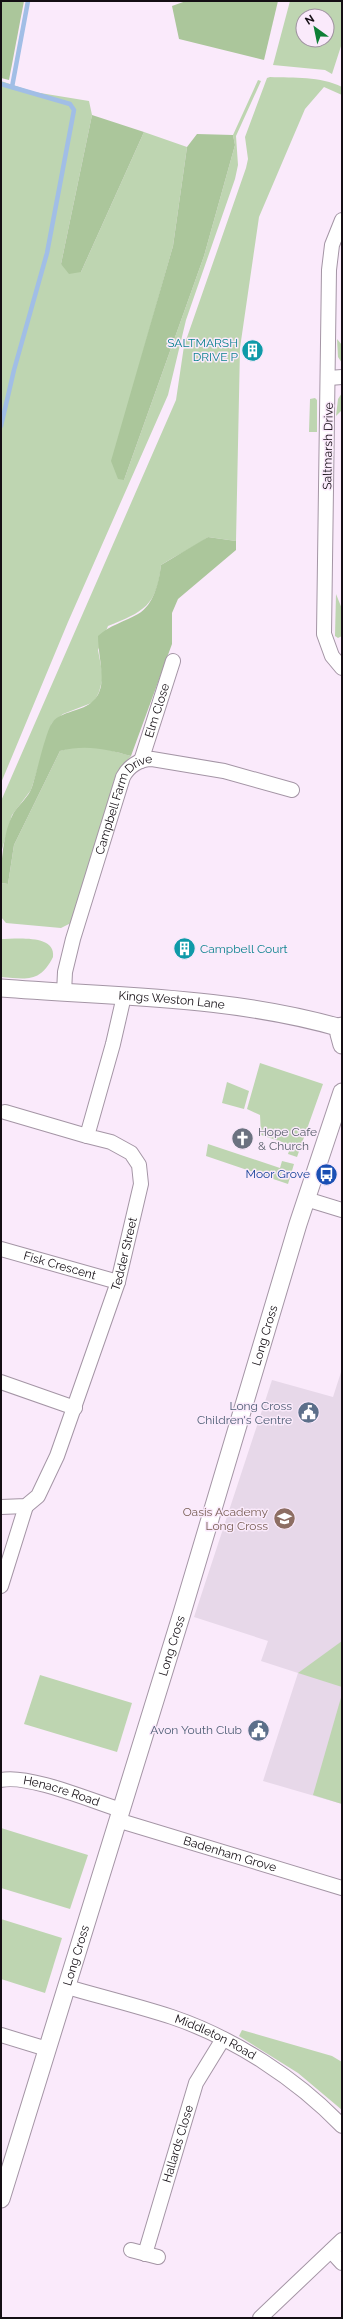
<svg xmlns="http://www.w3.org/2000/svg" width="343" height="2319" font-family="Raleway,sans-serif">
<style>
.education{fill:#e7d8e9}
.green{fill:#bed5b1;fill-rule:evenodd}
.forest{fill:#abc69b}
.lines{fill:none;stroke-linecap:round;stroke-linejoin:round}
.stream{stroke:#a1bee6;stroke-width:4.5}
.minor-casing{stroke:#a495a5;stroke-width:16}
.tertiary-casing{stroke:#a495a5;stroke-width:19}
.minor{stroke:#fff;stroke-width:14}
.tertiary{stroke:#fff;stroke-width:17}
.labels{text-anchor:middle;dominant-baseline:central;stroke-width:3;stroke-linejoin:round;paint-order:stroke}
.culture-label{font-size:12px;fill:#0d838f;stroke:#faeafb;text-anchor:end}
.street-label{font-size:12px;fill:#140e14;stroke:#faeafb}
.worship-label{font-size:12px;fill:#5b616d;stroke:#faeafb;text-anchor:start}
.transit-label{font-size:12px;fill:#164399;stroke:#faeafb;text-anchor:end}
.service-label{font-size:12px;fill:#4e5e75;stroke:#faeafb;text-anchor:end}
.education-label{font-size:12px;fill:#785e54;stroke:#faeafb;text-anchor:end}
</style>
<rect width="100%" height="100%" fill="#faeafb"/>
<path class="education" d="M342 1369V1804L263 1781 298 1673 261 1661 268 1641 194 1617 272 1380 333 1397Z"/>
<g class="green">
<path d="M290 1H342V43L332 74 325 70 273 65ZM303 16H327V40H303Z"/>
<path d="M270 77C294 78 320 76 342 87V95L324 87 305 109 259 217 240 348 236 541 208 537C193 548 176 555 161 565 157 606 143 612 108 626L98 650 103 677 99 692 94 702 63 714 52 723 31 790 12 815 1 853V801L176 400 184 346 246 168 248 159 245 137 267 78Z"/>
<path d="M258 80 261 81 236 136 238 165 235 179 186 320 168 395 68 622 1 783V81L34 92 89 101 92 115 61 264 81 272 144 132 187 147 173 246 134 384 124 480 204 256 235 145 233 135Z"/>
<path d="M337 339 342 345V363L338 357Z"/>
<path d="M342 393V410L336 416 338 399Z"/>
<path d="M315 398 317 400V432H309L310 399Z"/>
<path d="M336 594 342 609V636L338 638 335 636Z"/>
<path d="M76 746 102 748 131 756 116 774 73 922 61 928 6 923 1 917V883L8 884 14 845 60 751Z"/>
<path d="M1 939C16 939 56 934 53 957 40 983 27 979 1 977Z"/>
<path d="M260 1063 323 1084 297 1157 288 1154 291 1145 261 1135 260 1115 247 1109Z"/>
<path d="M227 1082 249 1091 244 1109 222 1103Z"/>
<path d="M208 1144 280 1168 282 1161 294 1164 288 1184 206 1156Z"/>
<path d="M342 1641V1687L298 1673Z"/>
<path d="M40 1675 132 1703 117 1752 24 1724Z"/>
<path d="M342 1694V1804L313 1795Z"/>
<path d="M1 1828 88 1855 70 1909 1 1888Z"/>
<path d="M1 1919 62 1938 45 1993 1 1979Z"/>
<path d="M242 2030 332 2056 342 2062V2110L298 2073 239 2036Z"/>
</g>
<g class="forest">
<path d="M1 1H24L9 80 1 78Z"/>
<path d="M186 1H278L264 60 179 39 172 6Z"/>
<path d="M92 115 144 132 81 272 69 274 61 264Z"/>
<path d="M197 134 233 135 235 145 204 256 124 480 118 479 111 461 173 246 187 147Z"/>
<path d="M208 537 236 541V550L178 599 172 613V644L131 756C107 749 85 744 60 751L14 845 8 884 1 883C1 862 3 833 13 814 18 805 29 797 32 787 37 772 45 734 52 723 57 715 68 713 76 710 115 699 98 666 98 636 110 625 124 622 138 614 154 605 159 582 161 565Z"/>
</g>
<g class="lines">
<g class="stream">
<path d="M1 84 70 104 74 110 47 253 14 370 1 426"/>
<path d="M12 87 28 1"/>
</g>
<defs>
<g id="minor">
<path d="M342 220 332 245 329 270 324 634 332 656 342 668"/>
<path d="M329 378 342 377"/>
<path id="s1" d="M141 761 173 661"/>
<path id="s2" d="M64 993 65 972 73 939 123 777C128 767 139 759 152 759L224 771 292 790"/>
<path d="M5 1112 87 1136"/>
<path d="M306 1199 342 1210"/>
<path id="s3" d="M1 1249 118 1282"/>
<path d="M1 1382 75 1408"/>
<path id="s4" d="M1 1507 26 1506 38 1496 57 1456 118 1282 141 1184 139 1165 131 1153 111 1142 87 1136 113 1044 124 996"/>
<path d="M1 1586 26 1506"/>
<path id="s5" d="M1 1780C29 1774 92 1801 121 1810"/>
<path id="s6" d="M117 1820 342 1888"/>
<path id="s7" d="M67 1987C102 1997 138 2006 172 2017 234 2038 297 2079 342 2126"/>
<path d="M1 2035 47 2049"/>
<path d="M131 2250 158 2257"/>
<path d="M331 2251 342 2263"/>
<path id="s8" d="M145 2254 196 2083 223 2039"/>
<path d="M260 2318 342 2240"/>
</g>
<g id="tertiary">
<path id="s9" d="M1 988C114 997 231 996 341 1028"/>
<path d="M342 1026 339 1034 342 1045"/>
<path id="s10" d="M1 2199 182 1613 298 1224 342 1092"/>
</g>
</defs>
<use href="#minor" class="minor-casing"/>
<use href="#tertiary" class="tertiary-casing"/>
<use href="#minor" class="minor"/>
<use href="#tertiary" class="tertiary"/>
</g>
<defs>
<symbol id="building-disc" viewBox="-11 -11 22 22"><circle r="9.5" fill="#0f9aa8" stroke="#faeafb"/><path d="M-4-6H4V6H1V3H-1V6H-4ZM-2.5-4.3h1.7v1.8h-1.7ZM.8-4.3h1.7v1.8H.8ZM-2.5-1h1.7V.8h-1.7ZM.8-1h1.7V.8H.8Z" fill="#fff"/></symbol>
<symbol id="church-disc" viewBox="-11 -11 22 22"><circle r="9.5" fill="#6b7280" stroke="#faeafb"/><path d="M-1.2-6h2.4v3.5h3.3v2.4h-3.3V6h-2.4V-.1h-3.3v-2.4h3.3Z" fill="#fff"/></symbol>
<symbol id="bus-disc" viewBox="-11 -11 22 22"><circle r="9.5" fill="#1a4fb4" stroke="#faeafb"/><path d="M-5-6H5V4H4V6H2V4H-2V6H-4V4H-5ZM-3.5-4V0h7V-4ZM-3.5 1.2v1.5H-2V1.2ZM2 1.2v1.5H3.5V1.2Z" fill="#fff"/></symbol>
<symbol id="civic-disc" viewBox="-11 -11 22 22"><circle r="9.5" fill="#5c6f8a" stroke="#faeafb"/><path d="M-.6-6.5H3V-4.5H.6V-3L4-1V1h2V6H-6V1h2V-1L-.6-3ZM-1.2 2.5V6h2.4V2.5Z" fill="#fff"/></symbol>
<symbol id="school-disc" viewBox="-11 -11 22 22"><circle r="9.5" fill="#8d6e63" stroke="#faeafb"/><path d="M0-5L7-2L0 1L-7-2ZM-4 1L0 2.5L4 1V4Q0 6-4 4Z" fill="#fff"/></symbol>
</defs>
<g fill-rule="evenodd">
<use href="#building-disc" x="240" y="338" width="25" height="25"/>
<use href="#building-disc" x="172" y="936" width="25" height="25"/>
<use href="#church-disc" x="230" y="1126" width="25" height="25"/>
<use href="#bus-disc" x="314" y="1162" width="25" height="25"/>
<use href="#civic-disc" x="296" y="1400" width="25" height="25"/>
<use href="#school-disc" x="272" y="1506" width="25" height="25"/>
<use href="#civic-disc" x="246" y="1718" width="25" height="25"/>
</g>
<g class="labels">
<g class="culture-label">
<text x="238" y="343">SALTMARSH<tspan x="238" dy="14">DRIVE P</tspan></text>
<text x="200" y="949" text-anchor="start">Campbell Court</text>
</g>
<g class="street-label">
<text transform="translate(328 446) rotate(-89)">Saltmarsh Drive</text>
<text stroke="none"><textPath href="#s1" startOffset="53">Elm Close</textPath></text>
<text stroke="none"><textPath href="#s2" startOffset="202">Campbell Farm Drive</textPath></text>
<text stroke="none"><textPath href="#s9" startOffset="171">Kings Weston Lane</textPath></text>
<text stroke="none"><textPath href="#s4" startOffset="298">Tedder Street</textPath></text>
<text stroke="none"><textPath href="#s3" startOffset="61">Fisk Crescent</textPath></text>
<text stroke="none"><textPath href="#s10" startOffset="903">Long Cross</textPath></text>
<text stroke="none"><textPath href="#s10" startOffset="579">Long Cross</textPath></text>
<text stroke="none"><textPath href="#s5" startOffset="62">Henacre Road</textPath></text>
<text stroke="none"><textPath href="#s6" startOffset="118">Badenham Grove</textPath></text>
<text stroke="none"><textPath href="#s10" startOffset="255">Long Cross</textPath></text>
<text stroke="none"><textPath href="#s7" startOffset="157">Middleton Road</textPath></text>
<text stroke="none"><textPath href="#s8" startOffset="115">Hallards Close</textPath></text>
</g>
<g class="worship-label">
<text x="258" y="1132">Hope Cafe<tspan x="258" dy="14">&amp; Church</tspan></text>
</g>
<g class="transit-label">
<text x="310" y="1174">Moor Grove</text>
</g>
<g class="service-label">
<text x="292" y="1406">Long Cross<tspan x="292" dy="14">Children's Centre</tspan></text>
<text x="242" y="1730">Avon Youth Club</text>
</g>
<g class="education-label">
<text x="268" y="1512">Oasis Academy<tspan x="268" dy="14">Long Cross</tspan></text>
</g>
</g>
<rect width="343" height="2319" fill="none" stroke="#140e14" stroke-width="4"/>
<g transform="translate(315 28) rotate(327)"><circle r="19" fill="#faeafb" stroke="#9e929f"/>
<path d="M0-3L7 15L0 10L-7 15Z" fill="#0e7f36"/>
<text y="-6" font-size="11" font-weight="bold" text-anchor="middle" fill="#140e14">N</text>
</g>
</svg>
